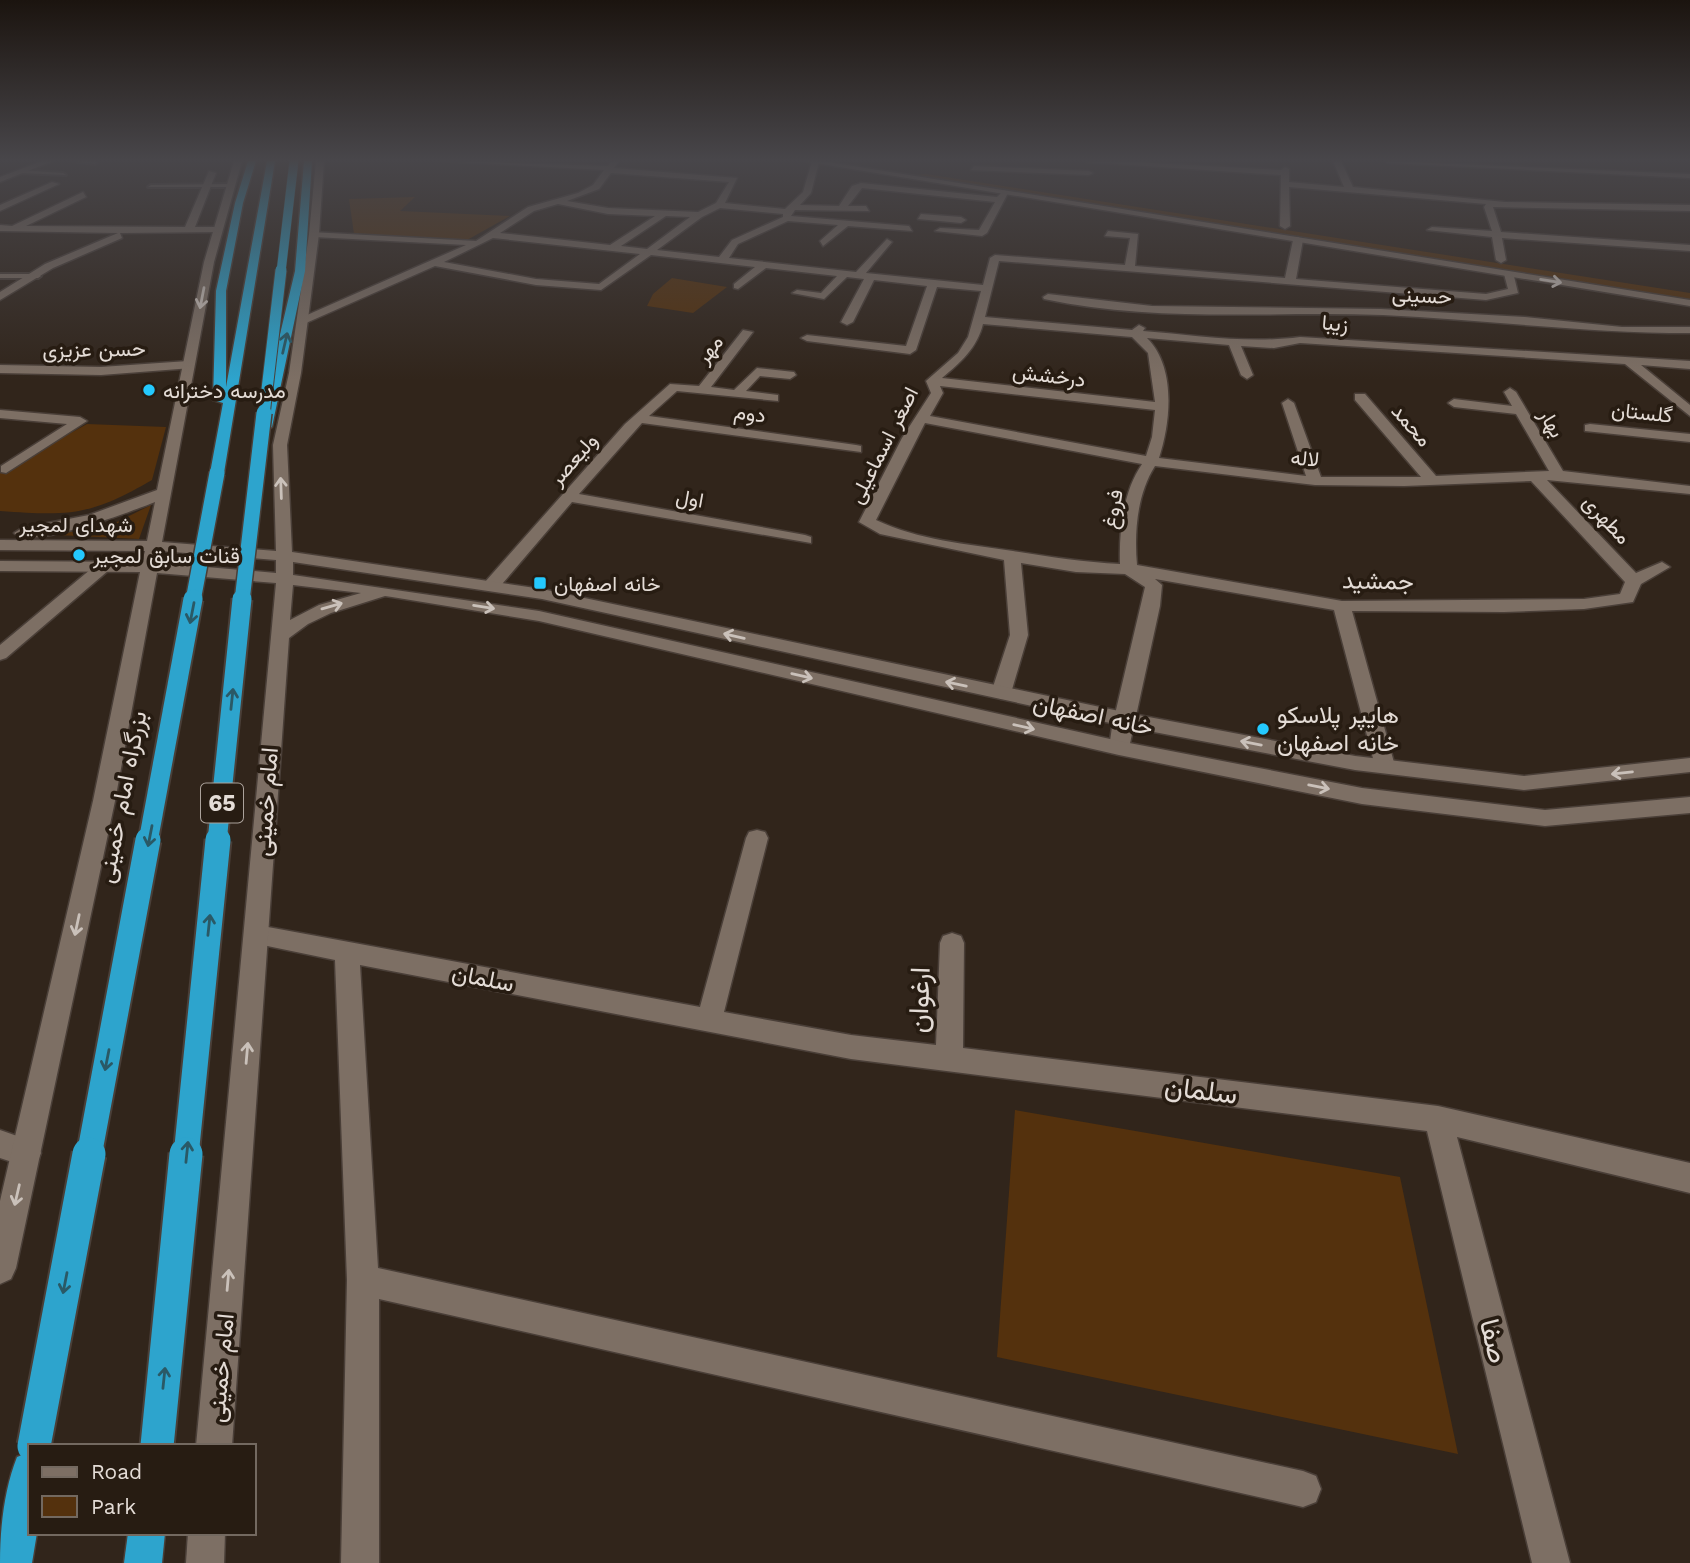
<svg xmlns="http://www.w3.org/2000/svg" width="1690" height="1563" font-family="'Work Sans',Vazirmatn,sans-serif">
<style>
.green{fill:#54310d}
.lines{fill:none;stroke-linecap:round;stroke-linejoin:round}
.lane-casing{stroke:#4a3f38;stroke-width:4}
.street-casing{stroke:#4a3f38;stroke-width:3}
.secondary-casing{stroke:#4a3f38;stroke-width:3}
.highway-casing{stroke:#4a3f38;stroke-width:3}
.lane{fill:#7d6f64;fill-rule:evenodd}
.street{fill:#7d6f64;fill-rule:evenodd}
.secondary{fill:#7d6f64;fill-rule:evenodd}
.highway{fill:#2da4cd;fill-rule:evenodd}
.highway-bridge-far5-casing{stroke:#4a3f38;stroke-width:10;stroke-linecap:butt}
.highway-bridge-far4-casing{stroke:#4a3f38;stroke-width:13;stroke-linecap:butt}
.highway-bridge-far3-casing{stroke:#4a3f38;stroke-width:18;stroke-linecap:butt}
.highway-bridge-far2-casing{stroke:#4a3f38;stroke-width:23;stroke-linecap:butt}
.highway-bridge-far1-casing{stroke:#4a3f38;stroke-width:29;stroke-linecap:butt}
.highway-bridge-casing{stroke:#4a3f38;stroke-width:37;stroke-linecap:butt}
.highway-bridge-far5{stroke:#2da4cd;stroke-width:9}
.highway-bridge-far4{stroke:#2da4cd;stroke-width:11}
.highway-bridge-far3{stroke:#2da4cd;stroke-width:15}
.highway-bridge-far2{stroke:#2da4cd;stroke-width:19}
.highway-bridge-far1{stroke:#2da4cd;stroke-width:25}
.highway-bridge{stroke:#2da4cd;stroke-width:33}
.oneway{stroke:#cac1ba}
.oneway2{stroke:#2a5966}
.poi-dot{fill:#24c9fe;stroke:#271c12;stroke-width:2.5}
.labels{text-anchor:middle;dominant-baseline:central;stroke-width:7;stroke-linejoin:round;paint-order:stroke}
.far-street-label{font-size:21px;fill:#e4dcd6;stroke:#271c12}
.far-poi-label{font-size:21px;fill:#e4dcd6;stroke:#271c12;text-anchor:start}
.shield{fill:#271c12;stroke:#aba29b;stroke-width:2}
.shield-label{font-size:23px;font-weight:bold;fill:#e4dcd6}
.street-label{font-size:24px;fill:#e4dcd6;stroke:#271c12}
.poi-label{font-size:24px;fill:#e4dcd6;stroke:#271c12;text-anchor:start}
.near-street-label{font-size:28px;fill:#e4dcd6;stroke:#271c12}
</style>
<rect width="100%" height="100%" fill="#31251b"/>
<g class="green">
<path d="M926 174 1690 293V301L913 175Z"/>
<path d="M415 197 400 211 510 216 467 240 354 234 349 199Z"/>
<path d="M672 278 727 287 693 313 647 306 653 294Z"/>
<path d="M87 424 166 427 152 480C90 516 70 516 0 511V472Z"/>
<path d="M151 505 139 539 57 535 117 522Z"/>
<path d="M1015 1110 1400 1177 1458 1454 997 1357Z"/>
</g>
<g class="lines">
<defs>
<g id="lane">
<path d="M71 161H97L98 162 95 164Z"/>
<path d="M20 170 63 173 66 175 18 173Z"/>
<path d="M232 184 234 187H148L151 185Z"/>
<path d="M0 274H38L41 276 38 278H0Z"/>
</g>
<g id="street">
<path d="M42 161H53L0 182V177Z"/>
<path d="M441 161 608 166 611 161H619L614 168 737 178 725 203 785 209 803 192 812 161 819 162 811 193 800 205 839 206 852 186 861 183 997 197 1004 190 1008 193 987 233 982 236 935 231 940 228 979 230 995 202 862 188 848 206H866L869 211 795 210 791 216 909 226 912 231 848 226 823 246 820 241 838 225 788 221 738 244 729 258 856 272 887 239 892 242 866 273 983 285 990 258 995 255 1125 265 1130 238 1105 236 1108 231 1138 234 1135 266 1285 278 1293 240 1298 237 1303 240 1296 279 1486 294 1508 289 1504 274 1513 272 1518 293 1486 300 999 261 985 317 1132 330 1139 325 1145 328 1143 331C1195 335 1248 344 1300 337L1690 361V369L1641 365 1690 405V416L1625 364 1300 343 1274 348 1241 346 1253 375 1247 379 1241 375 1229 345 1147 338C1176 367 1171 421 1159 458L1306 476 1282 403 1288 399 1294 403 1321 477H1421L1355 400V394H1365L1436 476 1549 471 1516 414 1454 407 1448 403 1454 399 1512 406 1504 392 1510 388 1516 392 1563 471 1690 486V494L1547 480 1636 573 1662 562 1670 567 1641 584 1633 602 1584 609 1504 612 1352 611 1395 766 1385 773 1375 766 1334 610 1155 579 1162 585 1160 606 1129 748 1126 753H1112L1109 748 1112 727 1145 587 1125 574 1076 572 1021 563 1028 635 1011 693 1001 699 991 693 1010 635 1004 560 880 534 859 522 902 438 931 393 926 381 958 353 968 337 981 291 937 287 916 350 910 354 807 341 801 338 807 335 906 346 927 286 874 280 853 322 847 325 841 322 864 279 847 277 824 299 792 293 797 290 821 293 837 276 766 268 738 289 734 288V284L755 267 651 255 601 290 536 285 435 266 306 323H298V319L466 245 314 237 311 232 476 241 528 207 578 193 593 185 604 170ZM611 173 729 182 716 203 698 212 608 208 567 201 599 189ZM558 204 608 214 655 216 610 245 500 233 534 211ZM720 208 783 214V217L732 240 719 257 657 250 702 217ZM666 216 690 217 647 249 621 246ZM493 238 640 254 599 284 536 279 444 262ZM983 324 1132 337 1148 353 1155 402 942 378C961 362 977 348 983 324ZM940 386 1155 410 1152 437 1146 456 930 416 943 393ZM925 423 1142 464C1123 492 1119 530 1120 564 1084 562 1049 557 1013 551 967 544 918 540 876 520ZM1155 466 1315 485 1404 486 1531 481 1625 582 1620 594 1584 599 1342 601 1137 565C1134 533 1137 494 1155 466Z"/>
<path d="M1115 161 1281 170 1285 167 1289 169V182L1344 187 1333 161H1341L1353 187 1505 202 1690 205V211L1493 207 1501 232 1690 245V251L1502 238 1506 260 1501 263 1496 260 1492 237 1427 230 1432 227 1492 231 1484 207 1486 204 1289 187 1290 226 1285 229 1280 226 1281 175 1087 162Z"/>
<path d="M1384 161 1690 174V178L1388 163Z"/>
<path d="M974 166 1089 171 1093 173 1089 175 971 170Z"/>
<path d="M209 171 216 173 195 227H219L222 232 120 233 122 238 53 268 0 300V292L45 264 118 233 0 231V225L12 226 83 192 86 197 26 226 185 227Z"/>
<path d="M52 182 59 184 0 211V205Z"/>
<path d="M921 214 961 217 966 220 961 223 918 219Z"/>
<path d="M1048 294 1152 306 1381 309 1525 317 1622 327H1690V333C1587 333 1486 320 1383 315 1271 311 1155 323 1044 299L1043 297Z"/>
<path d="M743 330 753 332 711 387 734 390 757 368 794 372 796 375 790 379 760 376 746 391 778 395V401L677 391 649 416 856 445 861 446V452L642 423 579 494 805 535 811 537V543L572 502 497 590H485L483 586 485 582 625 424 670 384 699 386Z"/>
<path d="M188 361 192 362V368L101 375 0 373V365L101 367Z"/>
<path d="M0 410 80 417 87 421 6 473 1 472V466L67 424 0 418Z"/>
<path d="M1590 424 1690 434V442L1585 431V425Z"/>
<path d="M103 562 109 564V570L6 658 0 660V645L97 564Z"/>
<path d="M757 830 765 832 768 838 724 1012 851 1035 936 1045 940 943 943 936 952 933 961 936 964 943 963 1048 1438 1106 1690 1163V1193L1457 1137 1570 1563H1532L1427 1131 851 1059 360 965 378 1268 1303 1471 1316 1476 1321 1489 1316 1502 1303 1507 379 1299V1563H341L347 1280 335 960 248 942 245 935 248 928 257 925 700 1007 746 838 749 832Z"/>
<path d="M0 1130 37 1143 41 1153 37 1163 27 1167 0 1158Z"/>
</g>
<g id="secondary">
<path d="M234 161H242L214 262 162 542 276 551 273 445 289 373 309 234 316 161H324L319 234 301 373 287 445 292 552 542 589 1138 715 1355 756 1524 776 1690 758V772L1524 790 1355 770 1138 729 542 599 293 562V575L539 611 1119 741 1362 788 1545 810 1690 797V813L1545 826 1362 804 1119 755 539 621 392 597 385 596 331 613 308 624 289 638 232 1446H196L276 583 157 573 115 801 16 1268 11 1279 0 1284V1201L93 801 140 572 0 571V561L142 562 145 551 0 550V540L147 541 155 502C132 511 31 550 14 533L22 528 89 515 157 490 204 262ZM161 551 276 560V573L159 563ZM293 585 361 593 319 605 290 620Z"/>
<path d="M803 161H822L1690 300V306Z"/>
<path d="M188 1533H225L224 1563H186Z"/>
</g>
<g id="highway">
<path d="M248 161H256L243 203 226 291V387L267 161H275L224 473 217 477 210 473 223 403 213 400 216 291 235 203Z"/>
<path d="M304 161H312L305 271 272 427 265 431 258 427 295 271Z"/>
<path d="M30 1452V1533H37L32 1563H0C0 1528 4 1490 17 1457Z"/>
<path d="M128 1533H165L162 1563H124Z"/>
</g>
</defs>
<use href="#lane" class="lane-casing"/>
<use href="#street" class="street-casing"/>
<use href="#secondary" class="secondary-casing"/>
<use href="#highway" class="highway-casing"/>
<use href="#lane" class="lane"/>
<use href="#street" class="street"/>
<use href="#secondary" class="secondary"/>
<use href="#highway" class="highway"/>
<defs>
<path id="highway-bridge-far5" d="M281 272 294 161"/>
<path id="highway-bridge-far4" d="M264 415 281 270"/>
<g id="highway-bridge-far3">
<path d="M193 601 217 473"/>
<path d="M242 601 264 413"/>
</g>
<g id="highway-bridge-far2">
<path d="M148 842 193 599"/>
<path d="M217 842 242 599"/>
</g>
<g id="highway-bridge-far1">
<path d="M89 1156 148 840"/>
<path d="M186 1156 218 840"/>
</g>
<g id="highway-bridge">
<path d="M34 1446 89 1154"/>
<path d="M157 1446 186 1154"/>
</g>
</defs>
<use href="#highway-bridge-far5" class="highway-bridge-far5-casing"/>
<use href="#highway-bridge-far4" class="highway-bridge-far4-casing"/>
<use href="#highway-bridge-far3" class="highway-bridge-far3-casing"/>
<use href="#highway-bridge-far2" class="highway-bridge-far2-casing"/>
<use href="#highway-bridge-far1" class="highway-bridge-far1-casing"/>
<use href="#highway-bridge" class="highway-bridge-casing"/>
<use href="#highway-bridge-far5" class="highway-bridge-far5"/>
<use href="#highway-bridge-far4" class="highway-bridge-far4"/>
<use href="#highway-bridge-far3" class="highway-bridge-far3"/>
<use href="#highway-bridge-far2" class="highway-bridge-far2"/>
<use href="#highway-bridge-far1" class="highway-bridge-far1"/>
<use href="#highway-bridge" class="highway-bridge"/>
</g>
<defs><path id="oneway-shaft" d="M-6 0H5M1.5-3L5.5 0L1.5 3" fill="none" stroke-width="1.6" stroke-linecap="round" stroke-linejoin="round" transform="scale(1.75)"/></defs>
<g class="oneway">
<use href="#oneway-shaft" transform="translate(1551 281) rotate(9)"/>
<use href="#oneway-shaft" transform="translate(202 298) rotate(101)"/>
<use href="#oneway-shaft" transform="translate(281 488) rotate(-92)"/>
<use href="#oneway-shaft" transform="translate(332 606) rotate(-16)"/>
<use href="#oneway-shaft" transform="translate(484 607) rotate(9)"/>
<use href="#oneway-shaft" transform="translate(734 636) rotate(-167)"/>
<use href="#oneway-shaft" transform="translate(802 676) rotate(13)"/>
<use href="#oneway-shaft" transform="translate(956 684) rotate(-168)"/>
<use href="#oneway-shaft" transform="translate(1024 727) rotate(13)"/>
<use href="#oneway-shaft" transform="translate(1251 743) rotate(-169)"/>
<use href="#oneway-shaft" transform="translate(1622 773) rotate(174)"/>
<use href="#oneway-shaft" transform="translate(1319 787) rotate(11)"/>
<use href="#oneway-shaft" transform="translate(77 925) rotate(102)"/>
<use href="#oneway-shaft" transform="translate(247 1053) rotate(-85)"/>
<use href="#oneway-shaft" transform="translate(17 1195) rotate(103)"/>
<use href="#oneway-shaft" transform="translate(228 1280) rotate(-85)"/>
</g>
<g class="oneway2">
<use href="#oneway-shaft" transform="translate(285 343) rotate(-77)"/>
<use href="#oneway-shaft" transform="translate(192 613) rotate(101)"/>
<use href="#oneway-shaft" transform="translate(232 699) rotate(-84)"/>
<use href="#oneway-shaft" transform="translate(150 836) rotate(101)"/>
<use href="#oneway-shaft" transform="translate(209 925) rotate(-84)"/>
<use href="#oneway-shaft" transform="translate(107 1060) rotate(101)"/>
<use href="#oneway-shaft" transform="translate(187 1152) rotate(-84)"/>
<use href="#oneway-shaft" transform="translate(65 1283) rotate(101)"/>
<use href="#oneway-shaft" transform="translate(164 1378) rotate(-84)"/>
</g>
<linearGradient id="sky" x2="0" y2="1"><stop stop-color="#1b140f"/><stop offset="0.42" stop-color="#48464a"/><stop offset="1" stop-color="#48464a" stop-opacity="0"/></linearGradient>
<rect width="1690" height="380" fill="url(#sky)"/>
<g class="poi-dot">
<circle cx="149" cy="390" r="7"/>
<circle cx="79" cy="555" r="7"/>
<rect x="533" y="576" width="14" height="14" rx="3.5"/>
<circle cx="1263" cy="729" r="7"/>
</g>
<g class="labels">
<g class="far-street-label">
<text transform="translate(1422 295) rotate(3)">حسینی</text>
<text transform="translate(1335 323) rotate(5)">زیبا</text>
<text transform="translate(94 349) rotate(-1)">حسن عزیزی</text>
<text transform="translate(709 349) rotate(-52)">مهر</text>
<text transform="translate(1049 375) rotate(7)">درخشش</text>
<text transform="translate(1642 412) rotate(6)">گلستان</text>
<text transform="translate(750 413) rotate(8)">دوم</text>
<text transform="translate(1552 423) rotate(60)">بهار</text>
<text transform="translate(1412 425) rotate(49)">محمد</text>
<text transform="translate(883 445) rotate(-63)">اصغر اسماعیلی</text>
<text transform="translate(1305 458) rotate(5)">لاله</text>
<text transform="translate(573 459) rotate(-49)">ولیعصر</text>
<text transform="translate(690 498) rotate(10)">اول</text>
<text transform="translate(1112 509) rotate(-80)">فروغ</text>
<text transform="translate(1607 519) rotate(47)">مطهری</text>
<text x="76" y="524">شهدای لمجیر</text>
</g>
<g class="far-poi-label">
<text x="163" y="390">مدرسه دخترانه</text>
<text x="93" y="555">قنات سابق لمجیر</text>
<text x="554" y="583">خانه اصفهان</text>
</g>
<rect class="shield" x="201" y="783.5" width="42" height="39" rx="5"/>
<g class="shield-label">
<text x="222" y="803">65</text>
</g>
<g class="street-label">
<text transform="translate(1378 581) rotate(1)">جمشید</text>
<text transform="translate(1093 715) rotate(12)">خانه اصفهان</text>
<text transform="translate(122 797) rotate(-79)">بزرگراه امام خمینی</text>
<text transform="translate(266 802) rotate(-86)">امام خمینی</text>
<text transform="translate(483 978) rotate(11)">سلمان</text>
<text transform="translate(221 1368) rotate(-85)">امام خمینی</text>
</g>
<g class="poi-label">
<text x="1277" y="715">هایپر پلاسکو<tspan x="1277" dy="28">خانه اصفهان</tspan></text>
</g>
<g class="near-street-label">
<text transform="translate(919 1000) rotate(-88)">ارغوان</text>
<text transform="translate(1201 1090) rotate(7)">سلمان</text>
<text transform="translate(1494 1341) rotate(76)">صفا</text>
</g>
</g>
<rect x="28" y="1444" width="228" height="91" fill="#271c12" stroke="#736960" stroke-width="2"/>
<rect x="42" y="1467" width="35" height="10" fill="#7d6f64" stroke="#736960" stroke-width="2"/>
<text x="91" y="1479" font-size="21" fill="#e4dcd6">Road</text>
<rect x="42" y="1496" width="35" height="21" fill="#54310d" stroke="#736960" stroke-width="2"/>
<text x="91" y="1514" font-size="21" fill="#e4dcd6">Park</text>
</svg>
